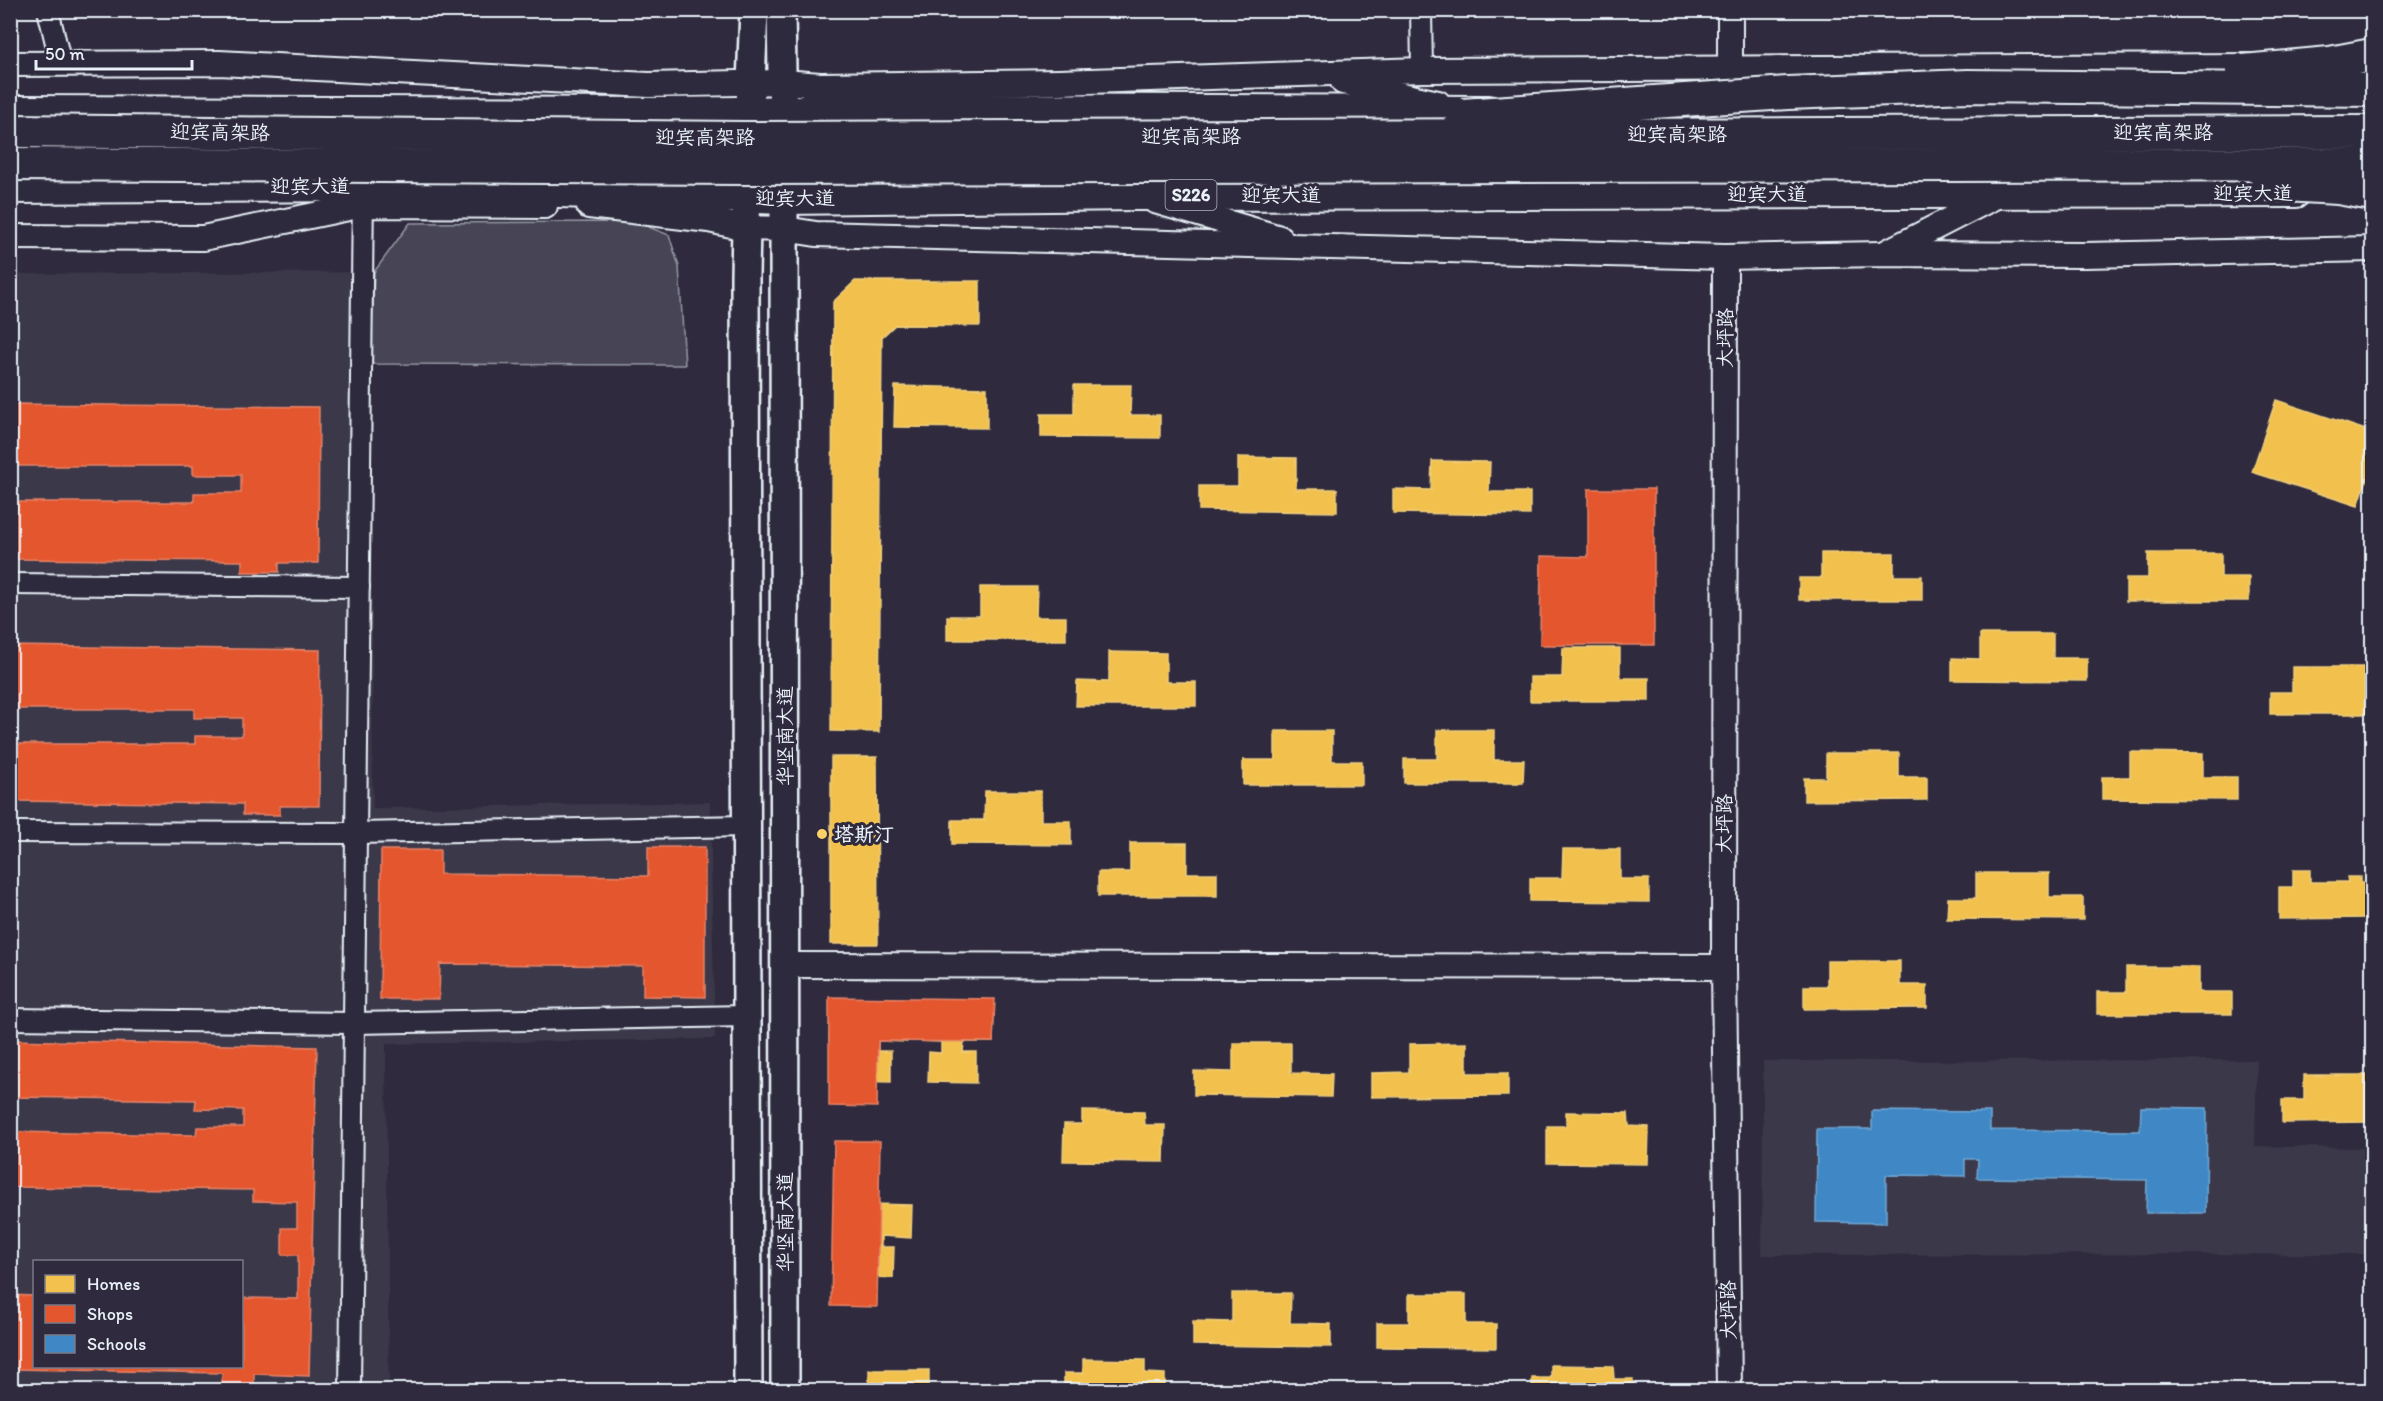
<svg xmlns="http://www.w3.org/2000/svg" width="2383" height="1401" font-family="Itim,'LXGW WenKai TC',sans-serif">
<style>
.built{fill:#3b3749;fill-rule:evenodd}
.green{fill:#464455;stroke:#979aa6;stroke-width:1.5}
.homes{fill:#f2c14e;stroke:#efcf81;stroke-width:1.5}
.shops{fill:#e4572e;stroke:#e5856b;stroke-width:1.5}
.schools{fill:#3f88c5;stroke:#72a8d4;stroke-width:1.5}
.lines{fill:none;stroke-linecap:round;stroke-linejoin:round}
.minor-casing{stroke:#e8f1f8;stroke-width:24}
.tertiary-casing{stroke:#e8f1f8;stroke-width:28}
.secondary-casing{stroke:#e8f1f8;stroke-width:32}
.primary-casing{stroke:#e8f1f8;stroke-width:34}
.minor{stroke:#2f2a3d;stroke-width:20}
.tertiary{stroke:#2f2a3d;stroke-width:24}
.secondary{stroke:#2f2a3d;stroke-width:27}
.primary{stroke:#2f2a3d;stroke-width:30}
.trunk-bridge-casing{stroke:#e8f1f8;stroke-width:36;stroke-linecap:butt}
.trunk-bridge{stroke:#2f2a3d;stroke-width:32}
.poi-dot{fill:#ffd166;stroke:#2f2a3d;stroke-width:2}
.labels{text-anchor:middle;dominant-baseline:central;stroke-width:6;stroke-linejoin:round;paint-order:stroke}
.shield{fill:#2f2a3d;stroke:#b0b5c0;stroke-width:1.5}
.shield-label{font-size:18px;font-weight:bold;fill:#e8f1f8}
.street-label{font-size:20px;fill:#e8f1f8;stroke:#2f2a3d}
.poi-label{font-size:20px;font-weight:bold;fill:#e8f1f8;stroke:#2f2a3d;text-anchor:start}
</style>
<rect width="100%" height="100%" fill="#2f2a3d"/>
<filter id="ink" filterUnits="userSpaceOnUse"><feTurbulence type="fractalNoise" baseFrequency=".0167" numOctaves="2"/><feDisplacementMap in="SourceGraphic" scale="12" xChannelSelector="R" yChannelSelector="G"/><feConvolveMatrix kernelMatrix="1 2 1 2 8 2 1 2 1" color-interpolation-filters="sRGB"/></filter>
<g filter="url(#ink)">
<g class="built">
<path d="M374 272 371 364 373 808 710 802 715 1039 386 1044 389 1390H11L10 274ZM34 1262H242V1366H34Z"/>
<path d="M2257 1060 2255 1146 2372 1148V1254L1762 1255 1763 1061Z"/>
</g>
<path class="green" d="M636 222 669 235 679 266 685 365 371 364 374 272 410 223Z"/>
<g class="homes">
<path d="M855 281H980V326L895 325 882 337 879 732 831 731 833 302Z"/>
<path d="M1074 385H1131L1130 415H1160V438L1041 437V414H1074Z"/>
<path d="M895 386 987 388V428L894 427Z"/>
<path d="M2276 400 2372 432V464L2358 506 2252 472Z"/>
<path d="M1238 457 1296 458V489H1337V512L1199 510V486H1238Z"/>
<path d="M1432 461 1490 462 1489 492H1530V515L1393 513V489L1431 490Z"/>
<path d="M1821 553H1894V576H1922V600H1799V578H1821Z"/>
<path d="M2148 553H2221V577H2249V601H2126V578H2148Z"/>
<path d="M980 587H1037L1036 617H1066V640H947V616H980Z"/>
<path d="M1980 634H2053V658H2087V681L1952 680V658L1980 659Z"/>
<path d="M1563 648H1620V678H1649V701H1530V677H1562Z"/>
<path d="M1109 652 1166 653V682H1196V706H1076L1077 681 1109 682Z"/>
<path d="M2292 667H2365V691H2372V714H2270V692H2292Z"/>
<path d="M1437 730H1494V760H1524L1523 783H1404V759H1437Z"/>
<path d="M1275 731H1332V761H1362V785H1243V760H1275Z"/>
<path d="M2130 752 2203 753V777H2237V800L2102 799V777H2130Z"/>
<path d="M1826 753H1899V777H1927V800L1804 801V778H1826Z"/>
<path d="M831 757H877L878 944H831Z"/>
<path d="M985 791H1041V821H1071V845L952 844V820H984Z"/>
<path d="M1130 843H1187V873H1217V896H1098V872H1130Z"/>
<path d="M1563 849H1620V879H1649V902L1530 901V878H1562Z"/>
<path d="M2293 870H2310V882H2348L2347 877H2361V882H2372V918L2279 919V887H2293Z"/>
<path d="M1976 873H2049V897H2083V920L1947 919 1948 898H1976Z"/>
<path d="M1827 961H1900V985H1927V1008L1804 1009V986H1827Z"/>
<path d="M2126 967H2199V992H2232V1014H2097V992H2126Z"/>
<path d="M830 1008 908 1009 907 1042 878 1041V1051H891V1082L843 1081V1052H855V1041H829Z"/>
<path d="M915 1009 994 1010 993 1042H964L963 1052H976V1083L928 1082 929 1052 941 1053V1042L915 1041Z"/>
<path d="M1233 1043H1291V1073L1332 1074 1331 1097 1194 1095V1071L1233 1072Z"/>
<path d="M1467 1043V1073H1508V1096L1371 1097V1073L1409 1072V1044Z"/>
<path d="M2304 1075H2372V1122L2282 1123V1100H2304Z"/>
<path d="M1082 1111 1144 1112 1145 1125H1165L1164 1162 1063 1161 1064 1124H1082Z"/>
<path d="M1566 1112 1628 1113 1629 1126 1649 1127 1648 1164 1547 1163V1126H1566Z"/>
<path d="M834 1203 912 1205 911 1238 881 1236V1247H894L893 1278 845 1276 846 1246 858 1247V1236L833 1235Z"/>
<path d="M1232 1293H1291L1290 1323 1331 1324V1347L1193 1345V1321L1232 1322Z"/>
<path d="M1409 1294H1466V1324H1496V1348L1377 1347V1323H1409Z"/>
<path d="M1083 1359 1145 1360V1373L1165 1374V1390H1064V1373H1083Z"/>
<path d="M1551 1365 1613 1366 1614 1379H1633V1390H1532V1378H1551Z"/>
<rect x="869" y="1370" width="60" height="20"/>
</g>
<g class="shops">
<path d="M10 404 319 407 318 563H279V572H242V561L10 559V502H194V493H241V475H193V466H10Z"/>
<path d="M1588 489H1654V645H1540L1541 556 1588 557Z"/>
<path d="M10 646 320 650 319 806H280V815H243V804L10 801V744H195V736H242V718H194V709H10Z"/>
<path d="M648 847H705V997L643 996V966L440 964 439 999H380L381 850H440V874L648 876Z"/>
<path d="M829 997 995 999 993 1042 878 1041 877 1107 829 1106Z"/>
<path d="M10 1040 317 1047 309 1376 254 1374V1390H222V1373L10 1369V1295L34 1296V1366H242V1298L298 1299V1255H282V1228H297V1202L253 1201V1190L10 1187V1132L196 1135 197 1127H243V1110L195 1109 196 1100 10 1097Z"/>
<path d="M834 1141H880L877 1307 831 1306Z"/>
</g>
<path class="schools" d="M2141 1107 2207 1108 2206 1213H2146L2147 1180 1977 1178 1978 1159H1965V1176L1886 1175V1223L1816 1222 1817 1129H1872V1111L1990 1112V1130L2140 1131Z"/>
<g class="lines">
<defs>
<g id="minor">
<path d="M48 10 61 64"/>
<path d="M1421 10 1422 70"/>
<path d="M10 584 359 587"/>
<path d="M10 832 356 833 747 826"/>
<path d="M10 1019 354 1023 747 1016"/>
<path d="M350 1390 363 192"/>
</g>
<g id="tertiary">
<path d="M1730 10V68"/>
<path d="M10 64 219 63 649 85 783 82 820 85 1059 82 1422 70 2260 66"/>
<path d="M1343 82 1438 103"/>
<path d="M1155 201 1280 238"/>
<path d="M589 206 709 220 745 228 785 229 816 234 1725 257 1882 254 2085 255 2372 249"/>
<path d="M10 237 203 238 363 205 545 206"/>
<path d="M1887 252 2000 194"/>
<path d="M1725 257 1724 967 1729 1390"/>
<path d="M785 965 1724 967"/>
</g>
<g id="secondary">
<path d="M781 10 783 132"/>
<path d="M749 132 754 10"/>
<path d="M747 177 745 276 748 1390"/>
<path d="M784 177 785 1390"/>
</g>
<g id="primary">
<path d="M10 111 667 113 935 109 1488 111"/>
<path d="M1712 111H2372"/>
<path d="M10 188 363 186 784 199 1136 195 2296 192"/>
</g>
</defs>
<use href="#minor" class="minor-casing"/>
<use href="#tertiary" class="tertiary-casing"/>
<use href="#secondary" class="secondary-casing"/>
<use href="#primary" class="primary-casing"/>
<use href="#minor" class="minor"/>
<use href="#tertiary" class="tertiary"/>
<use href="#secondary" class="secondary"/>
<use href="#primary" class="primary"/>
<defs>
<g id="trunk-bridge">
<path d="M2243 71 2330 63 2372 55"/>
<path d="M1462 115 1788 93 1968 86 2372 90"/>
<path d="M10 131 744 138 2372 132"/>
<path d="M10 164 741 168 2372 164"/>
<path d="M2267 184 2338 188 2372 194"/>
</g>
</defs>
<use href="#trunk-bridge" class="trunk-bridge-casing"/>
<use href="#trunk-bridge" class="trunk-bridge"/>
</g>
</g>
<circle class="poi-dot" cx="822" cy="834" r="6"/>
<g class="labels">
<rect class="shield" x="1165.5" y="180" width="51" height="30" rx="4.5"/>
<g class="shield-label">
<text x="1191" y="195">S226</text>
</g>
<g class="street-label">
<text transform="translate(220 132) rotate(1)">迎宾高架路</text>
<text x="2163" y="132">迎宾高架路</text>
<text x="1677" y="134">迎宾高架路</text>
<text x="1191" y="136">迎宾高架路</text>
<text x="705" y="137">迎宾高架路</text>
<text x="310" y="186">迎宾大道</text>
<text x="2253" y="193">迎宾大道</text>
<text x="1767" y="194">迎宾大道</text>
<text x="1281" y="195">迎宾大道</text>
<text x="795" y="198">迎宾大道</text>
<text transform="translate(1725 338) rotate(-90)">大坪路</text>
<text transform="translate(785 736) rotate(-90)">华坚南大道</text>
<text transform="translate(1724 824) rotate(-90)">大坪路</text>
<text transform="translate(785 1222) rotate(-90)">华坚南大道</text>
<text transform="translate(1728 1310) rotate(-91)">大坪路</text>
</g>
<g class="poi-label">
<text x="834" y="834">塔斯汀</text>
</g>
</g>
<rect width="2383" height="1401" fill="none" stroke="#2f2a3d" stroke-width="36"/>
<rect x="18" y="18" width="2347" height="1365" fill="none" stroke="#e8f1f8" stroke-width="2" filter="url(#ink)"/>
<rect x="33" y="1260" width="210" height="108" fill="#2f2a3d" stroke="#797a88" stroke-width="1.5"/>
<rect x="45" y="1275" width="30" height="18" fill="#f2c14e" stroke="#797a88" stroke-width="1.5"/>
<text x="87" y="1290" font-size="18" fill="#e8f1f8">Homes</text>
<rect x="45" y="1305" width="30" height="18" fill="#e4572e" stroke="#797a88" stroke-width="1.5"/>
<text x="87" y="1320" font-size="18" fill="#e8f1f8">Shops</text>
<rect x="45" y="1335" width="30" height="18" fill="#3f88c5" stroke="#797a88" stroke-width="1.5"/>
<text x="87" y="1350" font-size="18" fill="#e8f1f8">Schools</text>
<path d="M36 60v9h156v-9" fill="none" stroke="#e8f1f8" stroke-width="3"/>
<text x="45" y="60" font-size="18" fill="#e8f1f8" stroke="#2f2a3d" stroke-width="4.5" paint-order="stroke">50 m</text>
</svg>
